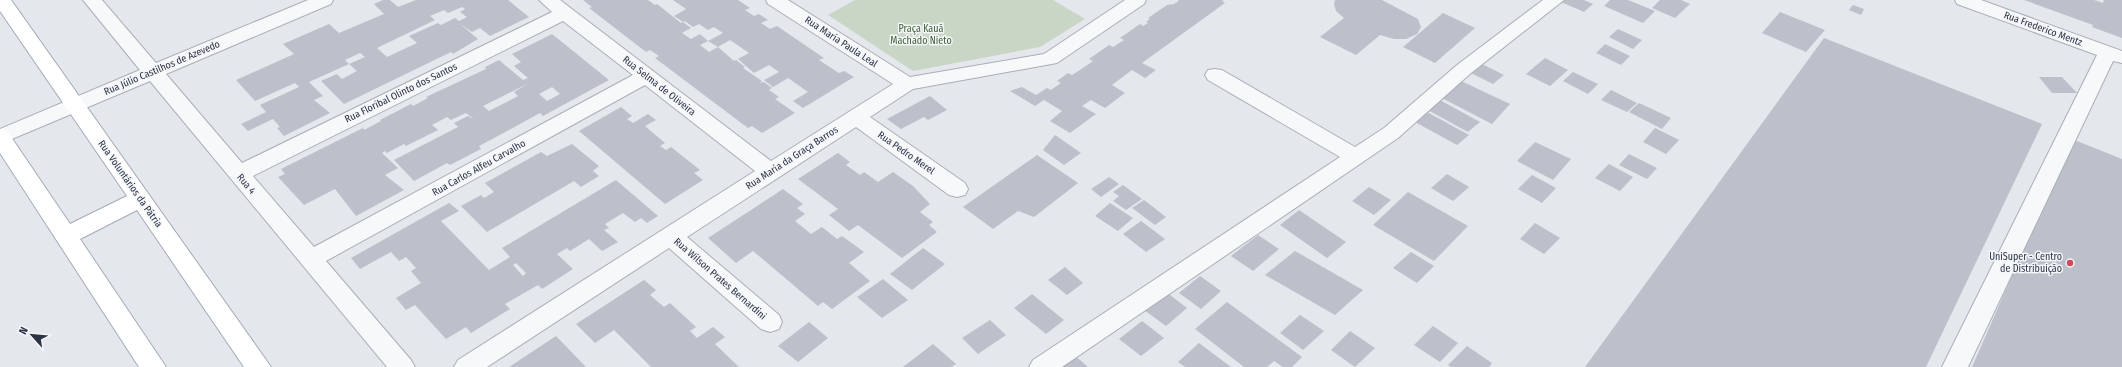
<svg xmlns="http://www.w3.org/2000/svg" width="2122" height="367" font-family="'Fira Sans Condensed',sans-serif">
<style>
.green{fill:#c9d6c5}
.building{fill:#bbc0ca;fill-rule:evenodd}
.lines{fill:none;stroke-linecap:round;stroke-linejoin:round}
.minor-casing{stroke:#a9aeb7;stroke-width:2}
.major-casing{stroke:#a3abb8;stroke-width:2}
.minor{fill:#f7f8fa;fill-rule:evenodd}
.major{fill:#fff;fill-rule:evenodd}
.poi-dot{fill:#d1495b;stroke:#f4f6f9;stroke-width:1.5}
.labels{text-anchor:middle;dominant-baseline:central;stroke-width:3;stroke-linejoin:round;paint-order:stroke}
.park-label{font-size:10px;fill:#3f6138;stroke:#f4f6f9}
.street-label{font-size:10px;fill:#2b3445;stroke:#f4f6f9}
.poi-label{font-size:10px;fill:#2b3445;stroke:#f4f6f9;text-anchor:end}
</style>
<rect width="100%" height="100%" fill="#e4e7ec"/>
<path class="green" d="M855 0H1053L1085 19 1040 47 913 71 828 15Z"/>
<g class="building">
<path d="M383 0H390L398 7 416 0H508L529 17 490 36 480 28 472 32 459 23 478 39 453 54 451 52 344 104 321 81 337 74 342 79 357 71 349 64 365 57 360 53 345 60 349 64 309 82 323 96 314 100 330 113 284 136 277 128 280 127 273 119 248 131 241 124 266 112 260 105 299 87 295 83 255 101 236 80 294 54 283 44 329 24 339 33 384 14 374 4ZM462 7 465 9 460 12 467 17 459 21 455 18 441 25 438 23 409 36 417 43 387 57 377 48 435 20 430 16 444 10 448 13Z"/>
<path d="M583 0H648L655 5 657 4 681 23 683 22 674 16 686 9 673 0H738L750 8 745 10 754 16 759 14 768 20 761 23 770 29 777 26 824 58 819 60 839 73 844 71 854 77 803 108 793 101 808 92 788 78 773 87 764 80 779 72 769 65 754 73 738 59 749 53 730 40 718 47 708 41 723 33 714 27 708 30 699 24 693 27 685 21 683 22 691 28 682 33 691 39 700 34 708 41 700 45 709 52 718 47 734 61 736 60 745 67 743 68 762 81 759 83 764 82 772 88 769 90 779 97 775 99 795 113 762 133 752 126 748 128 728 113 655 58 659 56 650 50 646 52 589 8 592 7Z"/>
<path d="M1177 0H1224L1222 1 1225 3 1142 63 1156 70 1145 78 1132 70 1112 85 1125 93 1105 108 1091 100 1082 106 1096 114 1070 133 1050 121 1062 111 1044 100 1035 106 1010 91 1022 87 1036 95 1047 88 1051 90 1061 83 1057 81 1068 73 1072 75 1083 68 1093 61 1089 59 1109 45 1113 47 1124 40 1120 38 1140 24 1143 26 1148 23 1146 22 1150 19 1148 18 1167 5 1174 4 1179 1Z"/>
<path d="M1335 0H1382L1418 19 1421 27 1417 34 1406 39H1394L1380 35 1356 55 1320 37 1344 18 1336 11 1334 4Z"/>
<path d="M1563 0H1584L1593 4 1584 12 1561 2Z"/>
<path d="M1610 0H1628L1655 11 1643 23 1604 6Z"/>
<path d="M1660 0H1681L1690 4 1675 18 1652 8Z"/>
<path d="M2024 0H2094L2103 3 2104 0H2122V38L2092 27 2093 25Z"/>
<path d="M1853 5 1864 9 1861 15 1849 10Z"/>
<path d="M1780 12 1825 30 1806 52 1762 33Z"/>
<path d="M1443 13 1475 28 1435 63 1403 47Z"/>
<path d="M1618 29 1642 40 1633 49 1609 37Z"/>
<path d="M552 34 609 80 543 116 540 113 509 130 479 146 481 149 450 165 447 163 414 181 394 160 458 127 454 123 468 116 474 119 466 113 451 120 447 117 432 125 438 130 406 146 404 144 387 153 385 151 382 153 398 168 385 175 404 190 356 216 335 189 304 205 278 177 285 174 281 169 363 128 364 130 381 121 380 120 411 104 413 106 428 98 426 97 486 69 485 67 499 60 523 80 528 78 514 66 521 62 512 54ZM527 84 514 92 518 96 489 111 483 106ZM552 87 560 94 547 101 539 94Z"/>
<path d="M1824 38 2042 124 1926 367H1585Z"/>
<path d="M1605 44 1630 56 1621 65 1596 53Z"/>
<path d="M1545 58 1568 70 1550 86 1526 74Z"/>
<path d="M1480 63 1504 75 1493 84 1469 72Z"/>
<path d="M1573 72 1598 84 1588 94 1563 81Z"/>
<path d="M2039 77H2062L2077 93H2052Z"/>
<path d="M1459 80 1510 104 1492 124 1438 96Z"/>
<path d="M1611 90 1637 103 1627 112 1601 100Z"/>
<path d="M930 96 947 110 928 120 924 117 901 129 887 119Z"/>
<path d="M1438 99 1480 122 1468 132 1426 109Z"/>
<path d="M1639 103 1671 118 1662 129 1629 112Z"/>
<path d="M621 107 632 116 627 119 633 123 648 114 656 120 645 126 665 143 660 146 666 150 671 147 700 170 694 173 703 180 665 204 579 131Z"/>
<path d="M1427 112 1469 135 1457 145 1415 122Z"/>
<path d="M1655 128 1679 140 1666 154 1643 142Z"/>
<path d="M1055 135 1081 153 1064 165 1043 150Z"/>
<path d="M2072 139 2122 159V367H1972Z"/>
<path d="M1535 142 1571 159 1553 180 1517 161Z"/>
<path d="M572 144 599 166 593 171 599 176 581 187 574 181 487 232 461 206 481 195 484 198 494 192 485 183 541 152 547 156Z"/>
<path d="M838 153 850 162 846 165 860 175 864 172 878 182 893 172 913 186 930 204 920 212 933 222 929 225 937 232 902 258 858 225 849 231 829 215 838 209 798 179Z"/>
<path d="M1629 154 1657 168 1647 179 1619 165Z"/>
<path d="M1037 155 1078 183 1034 217 1018 211 993 229 963 207Z"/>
<path d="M1609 164 1633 177 1620 191 1595 178Z"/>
<path d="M1447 174 1469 187 1453 201 1431 188Z"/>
<path d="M1532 175 1556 188 1542 203 1518 189Z"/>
<path d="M1109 177 1119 184 1101 197 1091 189Z"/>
<path d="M616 180 658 216 647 223 641 218 635 222 623 213 605 224 609 228 604 230 618 242 602 251 589 239 570 251 567 248 557 254 573 269 542 289 538 285 505 304 510 309 471 333 466 327 446 339 415 305 406 310 396 298 421 283 411 271 416 268 406 257 399 261 391 252 360 269 351 258 449 203 459 211 441 221 489 270 510 257 502 248ZM516 263 526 273 523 276 513 265Z"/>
<path d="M1123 185 1142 199 1126 210 1113 201 1119 196 1113 192Z"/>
<path d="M1369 187 1391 200 1374 215 1352 201Z"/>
<path d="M783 189 803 204 797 208 805 214 795 221 811 234 822 227 837 239 842 236 864 252 849 263 870 281 832 309 823 302 818 306 753 251 736 263 708 238Z"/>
<path d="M1408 192 1468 226 1434 261 1373 225Z"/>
<path d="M1144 200 1166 217 1155 225 1132 208Z"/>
<path d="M1110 203 1133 218 1118 231 1095 216Z"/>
<path d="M1299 210 1346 242 1327 258 1280 225Z"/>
<path d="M1141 221 1165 239 1146 252 1123 234Z"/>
<path d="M1535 223 1560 238 1544 254 1520 239Z"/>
<path d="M1258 235 1279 249 1253 271 1231 256Z"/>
<path d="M923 248 945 264 912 290 890 274Z"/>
<path d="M1295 251 1363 290 1335 315 1265 275Z"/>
<path d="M1411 252 1434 266 1417 283 1393 268Z"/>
<path d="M1065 267 1083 283 1067 295 1048 280Z"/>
<path d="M1200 276 1221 291 1201 309 1179 293Z"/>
<path d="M883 279 908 300 882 318 857 297Z"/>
<path d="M644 280 656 290 650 295 664 307 670 303 696 327 690 331 697 338 713 327 725 337 715 344 739 367H651L614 330 595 343 576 324Z"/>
<path d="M1166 292 1187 308 1166 326 1144 310Z"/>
<path d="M1032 294 1064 320 1046 334 1014 308Z"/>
<path d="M1227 302 1302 357 1292 367H1283L1274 361 1267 367H1244L1195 329Z"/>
<path d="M1300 315 1324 331 1303 350 1280 333Z"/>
<path d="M990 320 1006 335 978 354 962 338Z"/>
<path d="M1142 321 1164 338 1141 356 1119 339Z"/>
<path d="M809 322 828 338 798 362 778 346Z"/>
<path d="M1433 326 1458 343 1440 362 1414 345Z"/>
<path d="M1350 331 1375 348 1355 367 1331 350Z"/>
<path d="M556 336 586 367H509Z"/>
<path d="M1199 343 1231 367H1185L1178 362Z"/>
<path d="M933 344 956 364 951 367H903Z"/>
<path d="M1467 346 1492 363 1489 367H1451L1448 365Z"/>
<path d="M1073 354 1088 367H1057Z"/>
</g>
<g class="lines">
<defs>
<g id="minor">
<path d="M83 0H102L156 63 308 0H333L331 4 166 74 242 163 552 12 539 0H560L771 161 893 84 768 4 766 0H788L910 77 1044 54 1125 0H1146L1144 4 1057 63 913 89 870 117 965 183 968 189 965 195 957 197 949 195 856 127 687 237 779 315 782 322 779 329 770 332 761 329 669 248 487 367H454L458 360 755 171 645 85 326 261 411 360 415 367H387L150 81 0 144V129L140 70ZM563 21 633 75 314 247 253 176Z"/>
<path d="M1543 0H1564L1471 73 1398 138 1062 367H1029L1033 360 1340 157 1208 80 1205 75 1208 70 1215 69 1222 70 1355 147 1384 128 1457 65Z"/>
<path d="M1955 0H1981L2122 51V63L2113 61 1968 367H1942L2097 55 1957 4Z"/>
</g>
<path id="major" d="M0 0H11L271 367H244L137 210 80 239 166 367H139L0 153V129L7 131 70 224 127 196 0 11Z"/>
</defs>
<use href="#minor" class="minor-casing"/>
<use href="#major" class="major-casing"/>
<use href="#minor" class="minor"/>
<use href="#major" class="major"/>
</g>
<circle class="poi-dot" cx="2070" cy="263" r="4"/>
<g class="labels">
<g class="park-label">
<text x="921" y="29">Praça Kauã<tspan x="921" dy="12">Machado Nieto</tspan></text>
</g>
<g class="street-label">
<text transform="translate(2043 29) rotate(20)">Rua Frederico Mentz</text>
<text transform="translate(841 42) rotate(33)">Rua Maria Paula Leal</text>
<text transform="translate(162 68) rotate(-23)">Rua Júlio Castilhos de Azevedo</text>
<text transform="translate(659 86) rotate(38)">Rua Selma de Oliveira</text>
<text transform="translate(401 93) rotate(-26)">Rua Floribal Olinto dos Santos</text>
<text transform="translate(906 153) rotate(35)">Rua Pedro Merel</text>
<text transform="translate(792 158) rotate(-33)">Rua Maria da Graça Barros</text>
<text transform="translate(479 168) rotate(-29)">Rua Carlos Alfeu Carvalho</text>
<text transform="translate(130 184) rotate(55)">Rua Voluntários da Pátria</text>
<text transform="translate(246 184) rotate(50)">Rua 4</text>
<text transform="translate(720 279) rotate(41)">Rua Wilson Prates Bernardini</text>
</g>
<g class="poi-label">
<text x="2062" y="257">UniSuper - Centro<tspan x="2062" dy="12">de Distribuição</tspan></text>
</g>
</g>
<g transform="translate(32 335) rotate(297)" stroke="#f4f6f9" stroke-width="3" paint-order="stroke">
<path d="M0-3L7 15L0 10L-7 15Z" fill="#2b3445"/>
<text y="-6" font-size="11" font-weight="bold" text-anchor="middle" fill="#2b3445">N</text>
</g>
</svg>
